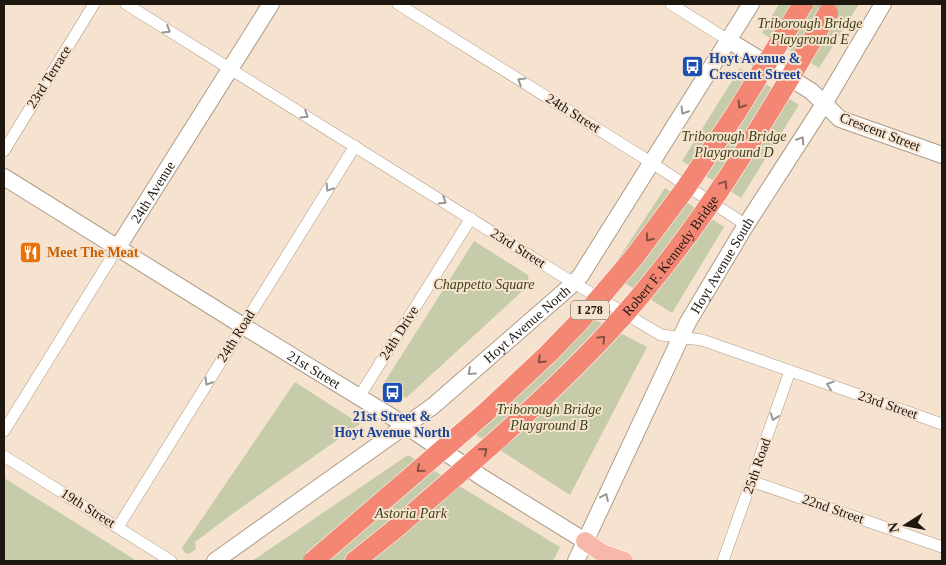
<svg xmlns="http://www.w3.org/2000/svg" width="946" height="565" font-family="'Times New Roman',serif">
<style>
.green{fill:#c6cba9}
.lines{fill:none;stroke-linecap:round;stroke-linejoin:round}
.street-casing{stroke:#ad9b88;stroke-width:12}
.secondary-casing{stroke:#ad9b88;stroke-width:18}
.primary-casing{stroke:#fff;stroke-width:19}
.highway-casing{stroke:#fff;stroke-width:21}
.street{stroke:#fff;stroke-width:11}
.secondary{stroke:#fff;stroke-width:16}
.primary{stroke:#f8b7ab;stroke-width:18}
.highway{stroke:#f38773;stroke-width:20}
.highway-bridge-casing{stroke:#fff;stroke-width:21;stroke-linecap:butt}
.highway-bridge{stroke:#f38773;stroke-width:20}
.oneway{stroke:#9a9793}
.oneway2{stroke:#884f42}
.labels{text-anchor:middle;dominant-baseline:central;stroke-width:4;stroke-linejoin:round;paint-order:stroke}
.shield{fill:#f6e3cf;stroke:#5f5449;stroke-width:1}
.shield-label{font-size:12px;font-weight:bold;fill:#1e1710}
.park-label{font-size:14px;font-style:italic;fill:#3c4116;stroke:#f6e3cf}
.transit-label{font-size:14px;font-weight:bold;fill:#164399;stroke:#f6e3cf;text-anchor:start}
.street-label{font-size:14px;fill:#1e1710;stroke:#f6e3cf}
.food-label{font-size:14px;font-weight:bold;fill:#c56008;stroke:#f6e3cf;text-anchor:start}
</style>
<rect width="100%" height="100%" fill="#f6e3cf"/>
<g class="green">
<path d="M779 4H859L819 68 762 33Z"/>
<path d="M740 68 799 105 741 198 682 161Z"/>
<path d="M665 188 724 227 672 313 609 273Z"/>
<path d="M474 241 528 275 529 285 406 398 384 383Z"/>
<path d="M584 314 647 347 570 495 459 424Z"/>
<path d="M295 382 360 424 235 512 195 542 196 549 189 554 185 553 182 548Z"/>
<path d="M408 455 560 547 553 561H252Z"/>
<path d="M4 478 137 561H4Z"/>
</g>
<g class="lines">
<defs>
<g id="street">
<path d="M126 4 559 274 661 335 702 340 942 424"/>
<path d="M398 4 652 163 746 225"/>
<path d="M671 4 728 40"/>
<path d="M4 151 94 4"/>
<path d="M359 397 471 218"/>
<path d="M4 431 118 247"/>
<path d="M4 456 171 561"/>
<path d="M751 481 942 547"/>
<path d="M118 527 355 146"/>
<path d="M723 561 790 371"/>
</g>
<g id="secondary">
<path d="M728 40 811 91 840 119 942 155"/>
<path id="s1" d="M4 177 243 326 405 425 483 478 585 541"/>
<path id="s2" d="M118 247 271 4"/>
<path id="s3" d="M215 561 433 406 574 283 581 275 751 4"/>
<path id="s4" d="M576 561 688 322 746 225 824 104 883 4"/>
</g>
<path id="primary" d="M585 541 602 553 624 561"/>
<path id="highway" d="M355 561 395 529"/>
</defs>
<use href="#street" class="street-casing"/>
<use href="#secondary" class="secondary-casing"/>
<use href="#primary" class="primary-casing"/>
<use href="#highway" class="highway-casing"/>
<use href="#street" class="street"/>
<use href="#secondary" class="secondary"/>
<use href="#primary" class="primary"/>
<use href="#highway" class="highway"/>
<defs>
<g id="highway-bridge">
<path id="s5" d="M395 529C466 467 539 406 603 338 695 240 761 128 828 13"/>
<path d="M313 561 485 413 548 354 579 322 635 256 685 189 736 113 803 4"/>
</g>
</defs>
<use href="#highway-bridge" class="highway-bridge-casing"/>
<use href="#highway-bridge" class="highway-bridge"/>
</g>
<defs><path id="oneway-chevron" d="M-2-3.5L2.5 0L-2 3.5" fill="none" stroke-width="1.6" stroke-linecap="round" stroke-linejoin="round" transform="scale(1.25)"/></defs>
<g class="oneway">
<use href="#oneway-chevron" transform="translate(167 30) rotate(32)"/>
<use href="#oneway-chevron" transform="translate(521 81) rotate(-148)"/>
<use href="#oneway-chevron" transform="translate(684 111) rotate(122)"/>
<use href="#oneway-chevron" transform="translate(305 115) rotate(32)"/>
<use href="#oneway-chevron" transform="translate(801 140) rotate(-57)"/>
<use href="#oneway-chevron" transform="translate(329 188) rotate(122)"/>
<use href="#oneway-chevron" transform="translate(443 201) rotate(32)"/>
<use href="#oneway-chevron" transform="translate(471 372) rotate(138)"/>
<use href="#oneway-chevron" transform="translate(208 382) rotate(122)"/>
<use href="#oneway-chevron" transform="translate(830 385) rotate(-161)"/>
<use href="#oneway-chevron" transform="translate(774 417) rotate(110)"/>
<use href="#oneway-chevron" transform="translate(605 497) rotate(-65)"/>
</g>
<g class="oneway2">
<use href="#oneway-chevron" transform="translate(741 105) rotate(122)"/>
<use href="#oneway-chevron" transform="translate(724 184) rotate(-56)"/>
<use href="#oneway-chevron" transform="translate(649 238) rotate(128)"/>
<use href="#oneway-chevron" transform="translate(602 339) rotate(-47)"/>
<use href="#oneway-chevron" transform="translate(541 360) rotate(136)"/>
<use href="#oneway-chevron" transform="translate(484 451) rotate(-41)"/>
<use href="#oneway-chevron" transform="translate(420 469) rotate(139)"/>
</g>
<defs>
<symbol id="bus-square" viewBox="-11 -11 22 22"><rect x="-9" y="-9" width="18" height="18" rx="4" fill="#1a4fb4" stroke="#f6e3cf"/><path d="M-5-6H5V4H4V6H2V4H-2V6H-4V4H-5ZM-3.5-4V0h7V-4ZM-3.5 1.2v1.5H-2V1.2ZM2 1.2v1.5H3.5V1.2Z" fill="#fff"/></symbol>
<symbol id="restaurant-square" viewBox="-11 -11 22 22"><rect x="-9" y="-9" width="18" height="18" rx="4" fill="#e8710a" stroke="#f6e3cf"/><path d="M-5-6h1v4h1v-4h1v4h1v-4h1v5L-1.5 .5V6h-2V.5L-5-1ZM5-6V6H3V1.5H1.5Q1.5-4 5-6Z" fill="#fff"/></symbol>
</defs>
<g fill-rule="evenodd">
<use href="#bus-square" x="680" y="54" width="25" height="25"/>
<use href="#restaurant-square" x="18" y="240" width="25" height="25"/>
<use href="#bus-square" x="380" y="380" width="25" height="25"/>
</g>
<g class="labels">
<rect class="shield" x="571" y="300.5" width="38" height="19" rx="4"/>
<g class="shield-label">
<text x="590" y="310">I 278</text>
</g>
<g class="park-label">
<text x="810" y="23">Triborough Bridge<tspan x="810" dy="16">Playground E</tspan></text>
<text x="734" y="136">Triborough Bridge<tspan x="734" dy="16">Playground D</tspan></text>
<text x="484" y="284">Chappetto Square</text>
<text x="549" y="409">Triborough Bridge<tspan x="549" dy="16">Playground B</tspan></text>
<text x="411" y="513">Astoria Park</text>
</g>
<g class="transit-label">
<text x="709" y="58">Hoyt Avenue &amp;<tspan x="709" dy="16">Crescent Street</tspan></text>
<text x="392" y="416" text-anchor="middle">21st Street &amp;<tspan x="392" dy="16">Hoyt Avenue North</tspan></text>
</g>
<g class="street-label">
<text transform="translate(49 77) rotate(-58)">23rd Terrace</text>
<text transform="translate(573 113) rotate(32)">24th Street</text>
<text transform="translate(880 132) rotate(21)">Crescent Street</text>
<text stroke="none"><textPath href="#s2" startOffset="65">24th Avenue</textPath></text>
<text transform="translate(518 248) rotate(32)">23rd Street</text>
<text stroke="none"><textPath href="#s5" startOffset="389">Robert F. Kennedy Bridge</textPath></text>
<text stroke="none"><textPath href="#s4" startOffset="330">Hoyt Avenue South</textPath></text>
<text stroke="none"><textPath href="#s3" startOffset="392">Hoyt Avenue North</textPath></text>
<text transform="translate(399 333) rotate(-58)">24th Drive</text>
<text transform="translate(236 336) rotate(-58)">24th Road</text>
<text stroke="none"><textPath href="#s1" startOffset="365">21st Street</textPath></text>
<text transform="translate(888 405) rotate(19)">23rd Street</text>
<text transform="translate(757 466) rotate(-71)">25th Road</text>
<text transform="translate(88 508) rotate(32)">19th Street</text>
<text transform="translate(833 509) rotate(19)">22nd Street</text>
</g>
<g class="food-label">
<text x="47" y="252">Meet The Meat</text>
</g>
</g>
<rect width="946" height="565" fill="none" stroke="#1e1710" stroke-width="10"/>
<g transform="translate(906 525) rotate(259)" stroke="#f6e3cf" stroke-width="4" paint-order="stroke">
<path d="M0-4L9 19L0 12L-9 19Z" fill="#1e1710"/>
<text y="-8" font-size="14" font-weight="bold" text-anchor="middle" fill="#1e1710">N</text>
</g>
</svg>
